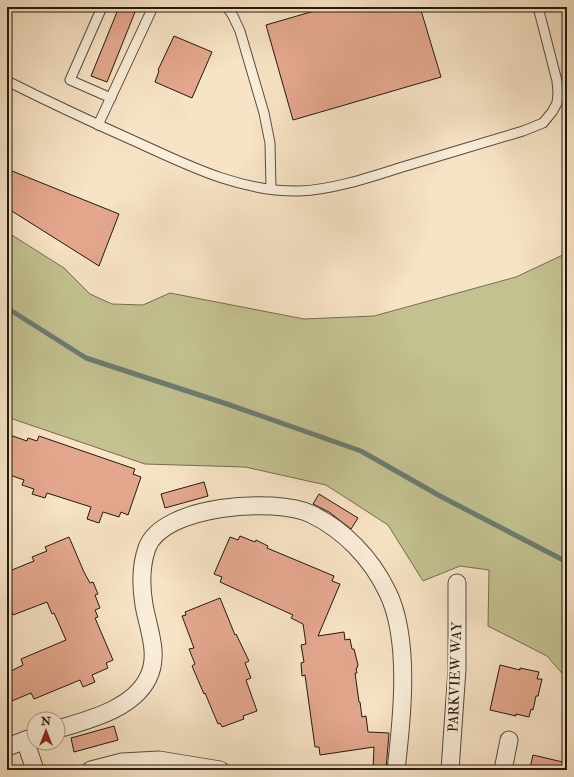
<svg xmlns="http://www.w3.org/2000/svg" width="574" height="777" font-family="'IM FELL Double Pica',serif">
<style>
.green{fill:#c3c190;stroke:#726e50}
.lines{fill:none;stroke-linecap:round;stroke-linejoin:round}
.stream{stroke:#6b7c72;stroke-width:5}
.building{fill:#e4a78e;stroke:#211a10}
.service-casing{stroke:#564c3d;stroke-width:11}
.minor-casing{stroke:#564c3d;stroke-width:19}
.service{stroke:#faedd9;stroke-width:9}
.minor{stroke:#faedd9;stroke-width:17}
.labels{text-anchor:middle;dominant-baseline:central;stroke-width:4;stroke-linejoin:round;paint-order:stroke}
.street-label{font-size:14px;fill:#211a10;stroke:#faedd9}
</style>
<rect width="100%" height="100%" fill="#f7e3c5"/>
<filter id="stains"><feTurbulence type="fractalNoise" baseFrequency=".005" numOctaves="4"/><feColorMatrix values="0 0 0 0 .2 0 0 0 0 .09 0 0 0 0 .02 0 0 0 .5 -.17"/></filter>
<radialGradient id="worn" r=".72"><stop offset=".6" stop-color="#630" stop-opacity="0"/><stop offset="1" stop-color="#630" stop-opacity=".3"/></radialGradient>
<path class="green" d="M7 232 64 268 90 294 112 304 143 305 170 293 304 319 374 316 516 277 567 253V679L547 656 488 626 489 570 460 566 423 581 388 525 326 485 245 467 145 464 7 417Z"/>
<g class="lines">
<path class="stream" d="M7 308 86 358 227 404 361 451 440 496 567 562"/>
</g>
<g class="building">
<path d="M119 7H137L107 82 91 76Z"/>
<path d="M328 7H420L441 77 293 120 266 25Z"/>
<path d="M174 36 212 52 192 98 155 82 159 71 158 70Z"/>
<path d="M7 169 119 214 99 266 7 208Z"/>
<path d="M7 434 27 441 28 438 37 441 39 436 135 469 133 474 141 477 128 515 121 512 119 517 103 512 99 523 87 519 91 507 47 493 45 498 32 494 34 489 22 485 24 480 7 474Z"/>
<path d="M204 482 208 496 165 508 161 494Z"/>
<path d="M319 494 358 518 351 529 329 512 313 504Z"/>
<path d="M240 536 255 542 256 540 268 546 267 548 334 576 332 581 340 584 318 636 344 632 345 640 350 639 352 649H354L358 665 357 668H356L357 673H355L359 702H360L362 717 366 716 368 732 389 733 386 770H373L374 747 320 755 319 747H315L305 675 302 676 301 663 304 662 301 645 306 644 303 624 291 618 293 615 220 582 222 577 214 574 230 537 238 540Z"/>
<path d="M69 537 84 572 90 583 93 582 98 594 95 595 100 608 95 610 98 617 95 618 113 660 106 663 108 668 92 675 95 682 83 687 80 680 34 699 31 693 7 703V673L23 665 21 659 66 640 54 613 52 614 47 602 13 615 11 610 7 611V572L34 561 32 557 47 551 45 547Z"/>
<path d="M220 598 235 635 236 634 249 661 245 663 251 678 246 680 257 711 243 716 244 719 222 727 220 723 218 724 205 693 204 694 192 666 195 664 189 649 194 648 182 616 186 615 185 612Z"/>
<path d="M500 665 520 670V668L539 672 537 679H542L538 696H536L533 710 531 709 529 717 516 714V716L490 710Z"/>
<path d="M114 726 118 740 74 752 71 738Z"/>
<path d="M533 755 567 763V770H541L530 768Z"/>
</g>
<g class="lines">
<defs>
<g id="service">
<path d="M102 7 70 80 111 98"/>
<path d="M227 7 233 16 240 31 264 113 270 143 271 189"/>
<path d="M7 81C51 103 96 124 141 144 191 167 242 192 299 191 331 190 368 178 399 168 440 156 482 143 523 131L543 123 552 112 557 103 558 93 557 81 538 7"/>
<path d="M98 125 153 7"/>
</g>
<g id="minor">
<path d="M58 729C88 720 133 709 148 678 160 655 148 628 144 605 141 587 141 565 147 548 162 505 275 497 311 514 344 530 371 558 387 591 411 638 402 719 396 770"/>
<path d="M25 740 35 770"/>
<path d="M7 747 34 737"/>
<path d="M91 770 122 762 159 760 220 770"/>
<path d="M450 770 457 669V583"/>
<path d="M503 770 509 740"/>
</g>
</defs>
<use href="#service" class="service-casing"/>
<use href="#minor" class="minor-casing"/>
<use href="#service" class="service"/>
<use href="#minor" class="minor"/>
</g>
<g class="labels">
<g class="street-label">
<text transform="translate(455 677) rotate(-88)">PARKVIEW WAY</text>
</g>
</g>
<rect width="574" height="777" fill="none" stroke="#f7e3c5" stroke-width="24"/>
<rect x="8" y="8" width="558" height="761" fill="none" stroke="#211a10" stroke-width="2"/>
<rect x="12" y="12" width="550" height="753" fill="none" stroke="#211a10"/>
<g transform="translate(46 731)"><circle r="19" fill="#faedd9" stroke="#a39989"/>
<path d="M0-3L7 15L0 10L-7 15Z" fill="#8f2418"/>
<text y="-6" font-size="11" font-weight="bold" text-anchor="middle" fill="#211a10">N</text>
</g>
<rect width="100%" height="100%" filter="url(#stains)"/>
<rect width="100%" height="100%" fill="url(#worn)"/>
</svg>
